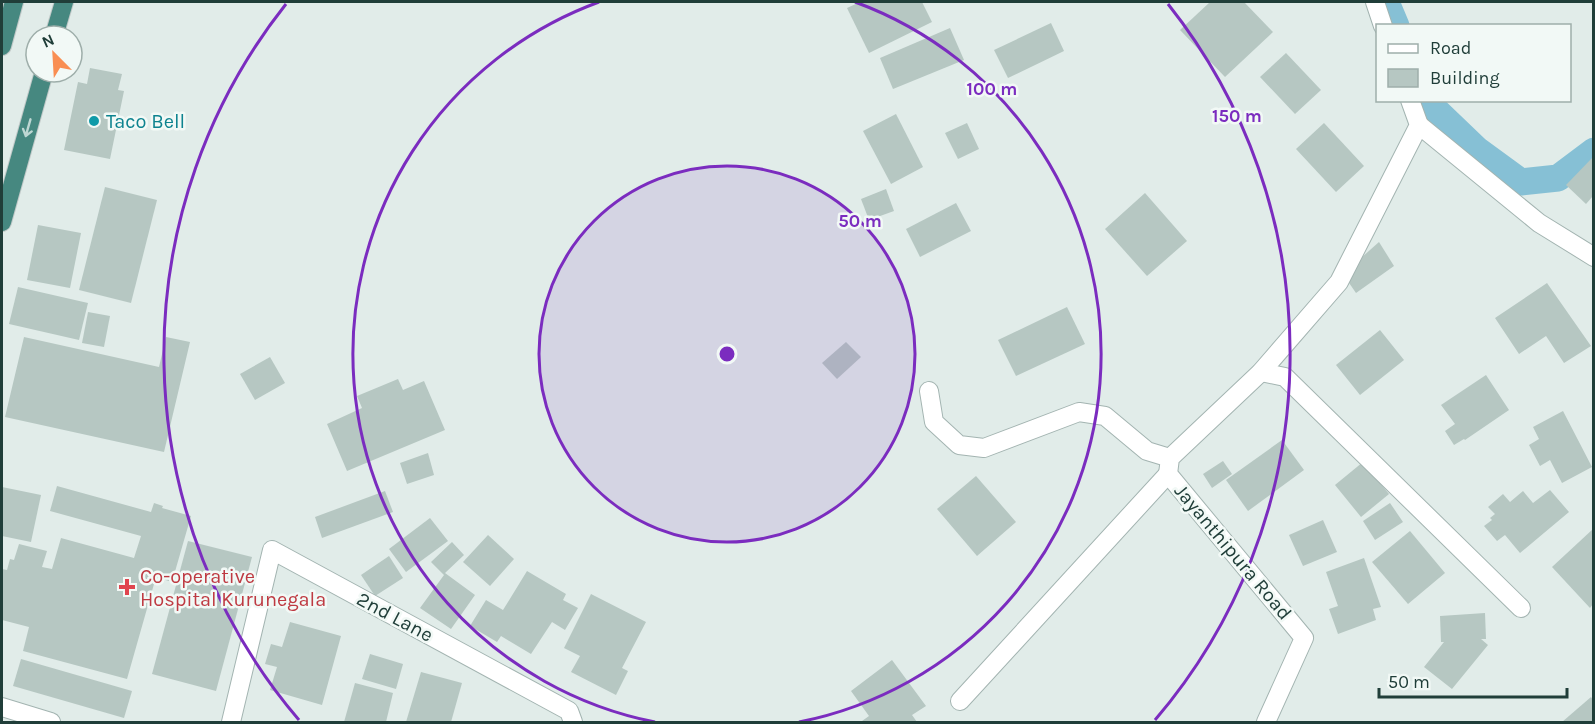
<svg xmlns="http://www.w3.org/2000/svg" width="1595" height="724" font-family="Karla,sans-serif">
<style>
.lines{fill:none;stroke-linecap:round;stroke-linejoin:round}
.canal{stroke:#86c0d5;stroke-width:27}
.building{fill:#b6c7c2}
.minor-casing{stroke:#a3b4b1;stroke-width:20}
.trunk-casing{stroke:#c1c9c8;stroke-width:20}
.minor{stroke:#fff;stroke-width:18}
.trunk{stroke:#468880;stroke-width:18}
.oneway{stroke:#bed7d3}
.ring{fill:none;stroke:#7b2cbf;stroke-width:3}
.culture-dot{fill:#0f9aa8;stroke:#f2f9f6;stroke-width:2}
.health-dot{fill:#e0444e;stroke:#f2f9f6;stroke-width:2}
.labels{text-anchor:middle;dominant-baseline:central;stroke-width:5;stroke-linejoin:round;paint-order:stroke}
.culture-label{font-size:20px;fill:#0d838f;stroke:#f2f9f6;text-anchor:start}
.street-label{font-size:20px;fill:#203e39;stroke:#f2f9f6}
.health-label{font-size:20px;fill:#be3a42;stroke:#f2f9f6;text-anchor:start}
.centre{fill:#7b2cbf;stroke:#f2f9f6;stroke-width:3}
.ring-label{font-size:18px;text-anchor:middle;font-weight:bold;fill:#7b2cbf;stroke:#f2f9f6;stroke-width:5;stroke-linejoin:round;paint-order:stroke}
</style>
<rect width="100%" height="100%" fill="#e1ece9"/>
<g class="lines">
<g class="canal">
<path d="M1386 2 1396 26"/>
<path d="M1427 100 1429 104 1477 150 1521 182 1558 178 1594 151"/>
</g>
</g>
<g class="building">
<path d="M860 2H922L932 22 869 53 847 8Z"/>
<path d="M1210 2H1244L1273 32 1225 77 1180 30Z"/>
<path d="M1051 23 1064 51 1008 78 994 50Z"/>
<path d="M950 28 964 60 893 89 880 58Z"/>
<path d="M1286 53 1321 90 1295 114 1260 77Z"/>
<path d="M90 68 122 74 118 90 124 91 110 159 64 150 78 82 87 84Z"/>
<path d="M896 114 923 167 891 184 863 131Z"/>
<path d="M967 123 979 149 958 159 945 133Z"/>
<path d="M1324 123 1364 166 1336 192 1296 149Z"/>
<path d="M1593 157V196L1586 204 1566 185Z"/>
<path d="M105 187 157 200 131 303 79 290Z"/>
<path d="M886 189 894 211 869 220 861 199Z"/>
<path d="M1145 193 1187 241 1147 276 1105 229Z"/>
<path d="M956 203 971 231 920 257 906 229Z"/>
<path d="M38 225 81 233 70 288 27 280Z"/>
<path d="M1379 242 1394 266 1356 293 1343 274Z"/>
<path d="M1547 283 1591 346 1564 363 1546 336 1519 354 1495 318Z"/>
<path d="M18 287 88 303 79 340 9 324Z"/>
<path d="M1067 307 1085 344 1016 376 998 340Z"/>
<path d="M88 312 110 316 104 347 82 343Z"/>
<path d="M1380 330 1404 360 1360 395 1336 365Z"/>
<path d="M24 337 159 367 166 337 190 342 164 452 5 417Z"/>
<path d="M846 342 861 357 837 379 822 363Z"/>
<path d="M270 357 285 383 255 400 240 374Z"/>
<path d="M1486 375 1509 410 1465 440 1464 439 1454 445 1445 431 1455 424 1441 405Z"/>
<path d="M398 379 403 390 424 381 445 430 347 471 327 424 362 408 357 396Z"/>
<path d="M1563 411 1592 467 1562 483 1550 460 1540 466 1529 445 1539 439 1533 427Z"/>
<path d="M1282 440 1304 470 1248 511 1226 480Z"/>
<path d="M428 453 434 475 407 484 400 463Z"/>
<path d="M1223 461 1232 474 1212 488 1203 474Z"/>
<path d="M1363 462 1389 494 1361 517 1335 485Z"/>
<path d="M976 476 1016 522 977 556 937 509Z"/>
<path d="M57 486 151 512 154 503 163 506 162 508 191 516 172 582 156 577 127 679 23 651 29 627 2 620V569L7 570 10 559 14 560 19 544 47 551 42 567 52 569 61 538 134 558 141 536 50 511Z"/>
<path d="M2 487 41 495 31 542 2 536Z"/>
<path d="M1550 490 1569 512 1520 553 1505 535 1497 541 1484 526 1492 520 1490 518 1495 514 1488 507 1503 494 1510 502 1523 491 1533 503Z"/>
<path d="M385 491 393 512 322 538 315 517Z"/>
<path d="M1390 503 1403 522 1375 540 1363 521Z"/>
<path d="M430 518 448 541 406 572 389 549Z"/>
<path d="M1323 520 1337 552 1303 566 1289 535Z"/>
<path d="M1593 529V604L1590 608 1552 567Z"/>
<path d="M1410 531 1445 573 1408 604 1372 562Z"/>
<path d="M488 535 514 559 490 586 463 562Z"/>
<path d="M188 541 252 557 216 691 152 674Z"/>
<path d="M452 542 464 555 445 573 475 595 451 629 420 608 444 575 431 562Z"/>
<path d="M389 556 403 578 375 596 361 575Z"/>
<path d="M1364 558 1381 607 1373 609 1376 620 1338 634 1329 609 1338 606 1326 572Z"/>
<path d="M527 571 566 594 563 600 578 608 565 630 552 622 531 654 501 636 497 642 470 626 486 600 503 610Z"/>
<path d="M591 594 646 622 622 668 628 671 616 695 571 672 580 656 564 648Z"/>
<path d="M1485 613 1486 639H1481L1488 645 1452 689 1424 667 1444 642H1441L1440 616Z"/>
<path d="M290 622 341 636 322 705 270 690 277 667 265 664 271 644 282 647Z"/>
<path d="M370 654 403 664 396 689 362 679Z"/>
<path d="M21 659 132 691 124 718 13 686Z"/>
<path d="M892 660 926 706 912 715 917 722H863L862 721 869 716 851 691Z"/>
<path d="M421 672 462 683 451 722H406Z"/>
<path d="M355 683 393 693 386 722H344Z"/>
<path d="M1591 697 1593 700V722H1562Z"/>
</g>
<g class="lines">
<defs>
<g id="minor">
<path d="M1375 2 1383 26"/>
<path d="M1419 125 1539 223 1594 257"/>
<path d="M1261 372 1285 377 1521 608"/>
<path d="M929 391 934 422 959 445 984 448 1079 412 1105 416 1147 451 1170 458"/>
<path d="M960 701 1168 474"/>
<path d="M2 707 51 722"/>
<path d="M231 722 272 550 569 711 573 722"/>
<path d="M1266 722 1304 638 1168 474 1170 458 1261 372 1339 282 1419 125 1410 100"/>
</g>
<g id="trunk">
<path d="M54 36 64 2"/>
<path d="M2 46 14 2"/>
<path d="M2 222 44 72"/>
</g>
</defs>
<use href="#minor" class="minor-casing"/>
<use href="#trunk" class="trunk-casing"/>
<use href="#minor" class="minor"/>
<use href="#trunk" class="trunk"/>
</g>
<defs><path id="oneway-shaft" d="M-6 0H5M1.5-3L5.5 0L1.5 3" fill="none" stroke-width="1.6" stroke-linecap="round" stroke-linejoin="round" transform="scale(1.5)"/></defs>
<use class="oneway" href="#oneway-shaft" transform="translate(28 128) rotate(106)"/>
<circle cx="727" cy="354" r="188" fill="#7b2cbf" fill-opacity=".12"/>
<g class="ring">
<circle cx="727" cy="354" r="188"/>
<path d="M655 722A375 375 0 0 1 599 2M855 2A375 375 0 0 1 799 722"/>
<path d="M299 720A563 563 0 0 1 286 4M1168 4A563 563 0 0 1 1155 720"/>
</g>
<circle class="culture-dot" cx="94" cy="121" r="6"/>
<path class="health-dot" d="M124 578h6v6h6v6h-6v6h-6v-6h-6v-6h6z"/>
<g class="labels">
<g class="culture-label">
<text x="106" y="121">Taco Bell</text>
</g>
<g class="street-label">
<text transform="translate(1233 552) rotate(50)">Jayanthipura Road</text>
<text transform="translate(395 617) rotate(28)">2nd Lane</text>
</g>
<g class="health-label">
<text x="140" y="576">Co-operative<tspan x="140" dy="23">Hospital Kurunegala</tspan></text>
</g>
</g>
<circle cx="727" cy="354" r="9" class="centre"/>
<g class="ring-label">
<text x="992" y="95">100 m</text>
<text x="1237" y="122">150 m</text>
<text x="860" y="227">50 m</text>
</g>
<rect width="1595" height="724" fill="none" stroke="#203e39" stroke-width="6"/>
<rect x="1376" y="24" width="195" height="78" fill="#f2f9f6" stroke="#9eaeaa" stroke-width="1.5"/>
<rect x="1388" y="44" width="30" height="9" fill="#ffffff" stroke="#9eaeaa" stroke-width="1.5"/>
<text x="1430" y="54" font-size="18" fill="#203e39">Road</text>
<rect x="1388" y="69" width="30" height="18" fill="#b6c7c2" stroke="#9eaeaa" stroke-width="1.5"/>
<text x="1430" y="84" font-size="18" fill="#203e39">Building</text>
<g transform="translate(54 54) rotate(336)"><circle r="28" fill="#f2f9f6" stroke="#9eaeaa" stroke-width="1.5"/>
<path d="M0-4.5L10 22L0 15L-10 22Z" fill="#f98e52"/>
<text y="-9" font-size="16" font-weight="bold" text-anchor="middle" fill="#203e39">N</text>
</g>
<path d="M1379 688v9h188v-9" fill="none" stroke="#203e39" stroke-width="3"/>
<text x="1388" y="688" font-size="18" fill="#203e39" stroke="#f2f9f6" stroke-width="4.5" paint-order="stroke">50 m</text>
</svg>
